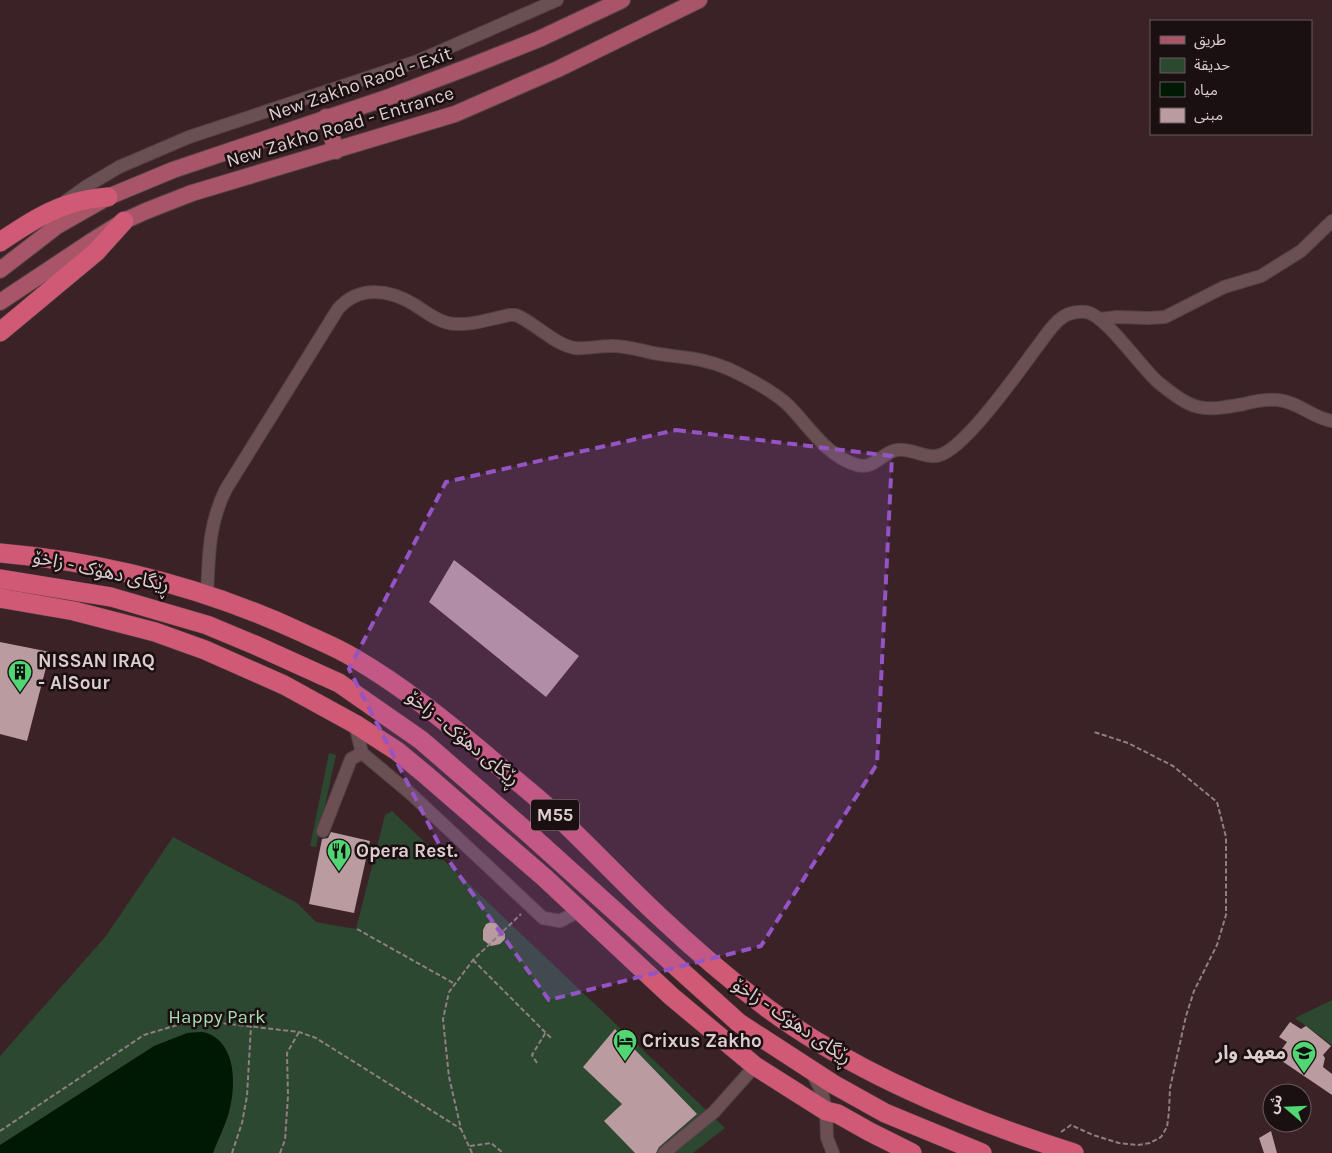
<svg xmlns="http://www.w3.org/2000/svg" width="1332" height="1153" font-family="Karla,'Noto Sans Arabic',sans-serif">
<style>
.green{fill:#2c4831}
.water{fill:#001904}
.building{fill:#ba9ba0}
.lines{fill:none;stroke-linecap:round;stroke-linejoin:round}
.minor-casing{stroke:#554145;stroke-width:14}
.major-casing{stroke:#554145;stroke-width:18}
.highway-casing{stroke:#554145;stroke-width:20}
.path{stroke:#917e81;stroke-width:2;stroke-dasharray:5 2.5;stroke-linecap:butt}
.minor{stroke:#6a4f53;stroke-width:12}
.major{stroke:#a75567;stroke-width:16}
.highway{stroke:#d05975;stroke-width:19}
.marked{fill:#9454c3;fill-opacity:0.2;stroke:#9454c3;stroke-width:4;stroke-dasharray:10 6;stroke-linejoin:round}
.labels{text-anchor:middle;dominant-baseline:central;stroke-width:5;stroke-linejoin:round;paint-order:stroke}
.shield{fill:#1a0f11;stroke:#a29496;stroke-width:1}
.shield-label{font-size:18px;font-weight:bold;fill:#ddcdcf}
.street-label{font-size:19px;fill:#ddcdcf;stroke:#1a0f11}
.poi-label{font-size:19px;font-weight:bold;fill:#ddcdcf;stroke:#1a0f11;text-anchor:start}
.park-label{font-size:19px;fill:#a8deb0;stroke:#1a0f11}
</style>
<rect width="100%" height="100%" fill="#3a2226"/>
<g class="green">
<path d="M329 753 336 755 316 847 310 846Z"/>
<path d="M392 811 725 1128 693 1153H0V1056L106 936 173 837 297 903 316 922 356 929 385 815Z"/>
<path d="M1332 1000V1045L1295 1018Z"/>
</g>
<path class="water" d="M187 1033C193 1033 201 1031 207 1033 237 1044 236 1087 229 1112 225 1126 218 1140 213 1153H0V1145L154 1046Z"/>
<g class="building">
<path d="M454 560 579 656 546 697 429 602Z"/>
<path d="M0 642 50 652 27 741 0 734Z"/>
<path d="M331 832 370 841 354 913 309 904 322 839 328 838Z"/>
<path d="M491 922 496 923 505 934V939L500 944 491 946 483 940V930L486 924Z"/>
<path d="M1290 1022 1301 1029 1306 1026 1331 1046 1323 1055 1325 1058 1323 1067 1332 1074V1095L1276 1057 1287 1042 1279 1037Z"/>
<path d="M615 1029 697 1114 659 1147 656 1153H635L604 1121 622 1104 583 1067Z"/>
<path d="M1271 1131 1277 1153H1264L1259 1138Z"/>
</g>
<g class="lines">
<defs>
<g id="minor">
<path d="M66 201 87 186 119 167 189 137 418 61 557 0"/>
<path d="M1100 319 1117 317 1149 318 1165 317 1224 287 1261 276 1301 251 1332 221"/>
<path d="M207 595C209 556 208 525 226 489L338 309C359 285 389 289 415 305 426 312 435 320 448 323 468 327 490 319 509 315H516C535 323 555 345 575 348 587 349 598 346 610 346 624 345 639 350 653 353 681 358 702 357 729 369 748 378 773 391 788 405 809 426 827 457 857 465 874 470 882 452 897 450 912 447 925 460 940 455 966 447 1019 371 1037 347 1045 337 1052 324 1063 317 1068 313 1079 311 1086 312 1106 315 1141 368 1159 383 1194 411 1201 412 1244 404 1255 401 1267 399 1278 400 1299 402 1312 418 1332 421"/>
<path d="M355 724 362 753 411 794 543 918 560 921 579 911"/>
<path d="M323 831 351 759 362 753"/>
<path d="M811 1071 822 1092 826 1111 827 1138 833 1153"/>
<path d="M664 1153 714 1112 755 1066"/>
</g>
<g id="major">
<path d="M326 117 336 151"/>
<path d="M0 270 57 226 108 197 173 170 392 96 471 66 539 39 622 0"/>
<path d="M0 302 92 241 124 221 146 211 192 193 455 114 558 69 699 0"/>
</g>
<g id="highway">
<path d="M0 242C24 226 49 209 77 202 87 199 98 198 108 197"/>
<path d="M0 332 96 252 124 221"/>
<path d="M0 553C104 562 208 589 303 633 320 641 338 648 354 658 402 686 444 720 486 755 505 772 525 787 544 804 584 840 621 881 661 918 695 950 730 980 767 1008 856 1074 969 1120 1074 1153"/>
<path d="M0 579 111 597 207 625 255 645 339 683 421 740 526 831 739 1023 833 1084 885 1113 982 1153"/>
<path d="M0 598 74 611 155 632 205 650 284 685 355 724 397 751 426 775 545 878 671 996 755 1066 826 1111 838 1114 870 1132 912 1153"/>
</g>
</defs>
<use href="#minor" class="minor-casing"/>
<use href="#major" class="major-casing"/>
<use href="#highway" class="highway-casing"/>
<g class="path">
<path d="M357 929 455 984"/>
<path d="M473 960 552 1039"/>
<path d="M537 1063 532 1055 546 1032"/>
<path d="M0 1131 144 1035 194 1020 299 1032 316 1038 461 1129"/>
<path d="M1061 1132 1071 1125 1093 1135 1119 1143 1138 1145 1150 1143 1161 1137 1167 1127 1169 1112 1170 1088 1186 1016 1194 991 1217 945 1226 915V837L1217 802 1173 766 1128 743 1094 732"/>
<path d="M470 1146 491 1143 503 1153"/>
<path d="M232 1153 242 1123 247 1096 251 1026"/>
<path d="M280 1153 285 1140 288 1096 287 1053 299 1032"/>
<path d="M472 1153 461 1129 449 1077 443 1019 449 992 473 960 521 914"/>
</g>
<use href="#minor" class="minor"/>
<use href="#major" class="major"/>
<use href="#highway" class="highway"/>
</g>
<path class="marked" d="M676 430 892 456 877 764 761 946 549 1000 444 854 349 669 446 482Z"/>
<defs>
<symbol id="building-pin" viewBox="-11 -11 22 30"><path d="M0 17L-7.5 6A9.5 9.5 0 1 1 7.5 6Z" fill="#52d673" stroke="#1a0f11"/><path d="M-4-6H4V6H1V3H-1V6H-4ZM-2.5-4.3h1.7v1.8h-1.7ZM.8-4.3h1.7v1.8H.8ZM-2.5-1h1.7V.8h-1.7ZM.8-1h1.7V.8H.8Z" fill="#111"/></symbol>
<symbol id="restaurant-pin" viewBox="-11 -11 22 30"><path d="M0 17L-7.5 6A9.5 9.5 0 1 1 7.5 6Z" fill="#52d673" stroke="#1a0f11"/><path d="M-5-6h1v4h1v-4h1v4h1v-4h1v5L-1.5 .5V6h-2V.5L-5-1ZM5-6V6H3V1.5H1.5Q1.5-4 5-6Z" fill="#111"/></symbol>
<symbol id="hotel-pin" viewBox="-11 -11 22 30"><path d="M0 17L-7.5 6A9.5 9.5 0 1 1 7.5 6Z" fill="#52d673" stroke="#1a0f11"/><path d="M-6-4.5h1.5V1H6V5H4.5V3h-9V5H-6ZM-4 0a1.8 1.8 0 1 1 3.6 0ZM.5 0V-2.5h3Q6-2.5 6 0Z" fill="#111"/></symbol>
<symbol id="university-pin" viewBox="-11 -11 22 30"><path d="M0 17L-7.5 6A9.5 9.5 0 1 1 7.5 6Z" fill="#52d673" stroke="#1a0f11"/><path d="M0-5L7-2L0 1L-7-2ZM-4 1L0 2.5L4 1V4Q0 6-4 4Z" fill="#111"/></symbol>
</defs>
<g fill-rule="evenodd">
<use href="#building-pin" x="6" y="658" width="28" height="38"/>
<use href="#restaurant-pin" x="325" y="837" width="28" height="38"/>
<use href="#hotel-pin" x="611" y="1027" width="28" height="38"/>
<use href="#university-pin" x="1290" y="1039" width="28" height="38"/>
</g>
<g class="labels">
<rect class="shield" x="531" y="799.5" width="48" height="31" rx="4"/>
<g class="shield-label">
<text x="555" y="815">M55</text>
</g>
<g class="street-label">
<text transform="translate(360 84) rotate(-19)">New Zakho Raod - Exit</text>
<text transform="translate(340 127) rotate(-17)">New Zakho Road - Entrance</text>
<text transform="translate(101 571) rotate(12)">ڕێگای دهۆک - زاخۆ</text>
<text transform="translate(463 738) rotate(39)">ڕێگای دهۆک - زاخۆ</text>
<text transform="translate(792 1021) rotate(34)">ڕێگای دهۆک - زاخۆ</text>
</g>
<g class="poi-label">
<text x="38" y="661">NISSAN IRAQ<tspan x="38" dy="22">- AlSour</tspan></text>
<text x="356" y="851">Opera Rest.</text>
<text x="642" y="1041">Crixus Zakho</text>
<text x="1286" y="1053" text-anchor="end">معهد وار</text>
</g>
<g class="park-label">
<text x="217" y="1017">Happy Park</text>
</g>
</g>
<rect x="1150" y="20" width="162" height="115" fill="#1a0f11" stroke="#685b5d"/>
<rect x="1160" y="36" width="25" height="8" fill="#a75567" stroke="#685b5d"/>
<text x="1194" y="45" font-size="15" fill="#ddcdcf">طريق</text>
<rect x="1160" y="58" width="25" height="15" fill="#2c4831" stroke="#685b5d"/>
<text x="1194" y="70" font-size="15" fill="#ddcdcf">حديقة</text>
<rect x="1160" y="82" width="25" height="15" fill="#001904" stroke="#685b5d"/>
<text x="1194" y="95" font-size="15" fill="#ddcdcf">مياه</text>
<rect x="1160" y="108" width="25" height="15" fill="#ba9ba0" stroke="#685b5d"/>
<text x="1194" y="120" font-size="15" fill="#ddcdcf">مبنى</text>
<g transform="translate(1287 1108) rotate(289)"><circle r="24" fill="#1a0f11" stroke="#685b5d"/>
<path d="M0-4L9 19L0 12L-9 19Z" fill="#52d673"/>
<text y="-8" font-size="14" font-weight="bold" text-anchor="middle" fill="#ddcdcf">ش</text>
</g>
</svg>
